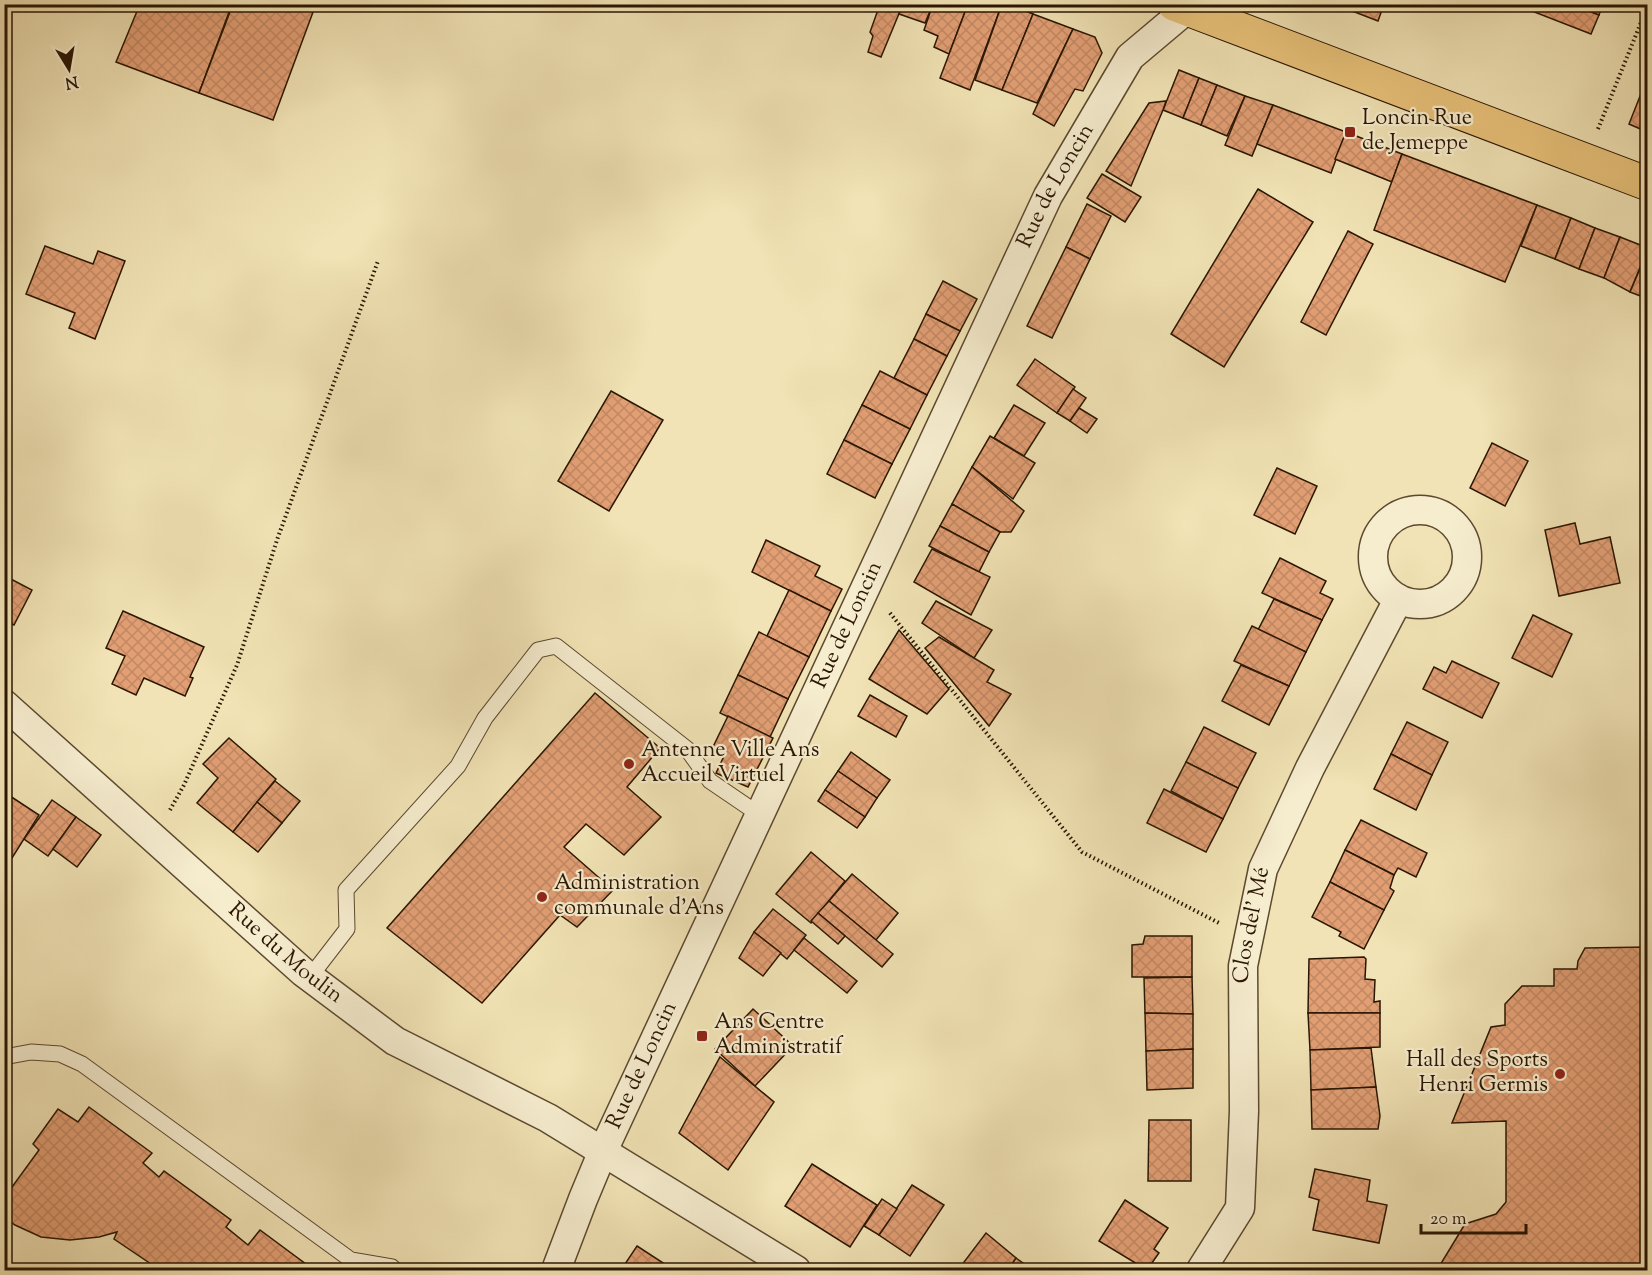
<svg xmlns="http://www.w3.org/2000/svg" width="1652" height="1275" font-family="'Sorts Mill Goudy',serif">
<style>
.building{fill:url(#building-cross-hatch);stroke:#2a1602;stroke-width:1.5}
.lines{fill:none;stroke-linecap:round;stroke-linejoin:round}
.service-casing{stroke:#5c492f;stroke-width:17}
.minor-casing{stroke:#5c492f;stroke-width:31}
.primary-casing{stroke:#2a1602;stroke-width:35}
.path{stroke:#2a1602;stroke-width:4;stroke-dasharray:1.5 3;stroke-linecap:butt}
.service{stroke:#f6edcf;stroke-width:15}
.minor{stroke:#f6edcf;stroke-width:28}
.primary{stroke:#e8c27a;stroke-width:33}
.poi-dot{fill:#8f2418;stroke:#f6edcf;stroke-width:2}
.labels{text-anchor:middle;dominant-baseline:central;stroke-width:4.5;stroke-linejoin:round;paint-order:stroke}
.poi-label{font-size:22px;fill:#2a1602;stroke:#f6edcf;text-anchor:start}
.street-label{font-size:22px;fill:#2a1602;stroke:#f6edcf}
</style>
<defs>
<pattern id="building-cross-hatch" width="8" height="8" patternUnits="userSpaceOnUse" patternTransform="scale(1.5)"><rect width="8" height="8" fill="#e29f74"/><path d="M0 0l8 8M0 8l8-8" fill="none" stroke="#c28863"/></pattern>
</defs>
<rect width="100%" height="100%" fill="#f1e3b5"/>
<filter id="stains"><feTurbulence type="fractalNoise" baseFrequency=".00333" numOctaves="4"/><feColorMatrix values="0 0 0 0 .2 0 0 0 0 .09 0 0 0 0 .02 0 0 0 .5 -.17"/></filter>
<radialGradient id="worn" r=".72"><stop offset=".6" stop-color="#630" stop-opacity="0"/><stop offset="1" stop-color="#630" stop-opacity=".3"/></radialGradient>
<g class="building">
<path d="M140 4H232L199 93 116 62Z"/>
<path d="M233 4H316L273 120 199 93Z"/>
<path d="M875 4H903L881 57 868 52 873 36 870 32 879 7Z"/>
<path d="M903 4H933L925 23 899 14Z"/>
<path d="M933 4H968L949 54 934 47 938 36 924 30Z"/>
<path d="M968 4H1002L970 90 940 78Z"/>
<path d="M1002 4H1009L1033 14 1002 90 975 80Z"/>
<path d="M1334 4H1384L1378 21Z"/>
<path d="M1525 4H1572L1599 15 1591 34 1524 8Z"/>
<path d="M1572 4H1603L1599 15Z"/>
<path d="M1033 14 1073 29 1037 103 1002 90Z"/>
<path d="M1073 29 1095 37 1102 53 1083 91 1075 89 1054 126 1033 114Z"/>
<path d="M1179 70 1199 78 1183 118 1163 110Z"/>
<path d="M1199 78 1217 85 1201 125 1183 118Z"/>
<path d="M1646 81 1648 82V125L1645 131 1629 124Z"/>
<path d="M1217 85 1245 96 1227 136 1201 125Z"/>
<path d="M1245 96 1273 105 1252 156 1225 145Z"/>
<path d="M1166 101 1163 110 1131 186 1106 171 1149 103Z"/>
<path d="M1273 105 1346 132 1331 173 1257 144Z"/>
<path d="M1346 132 1402 154 1392 182 1335 159Z"/>
<path d="M1402 154 1537 205 1505 282 1374 230Z"/>
<path d="M1102 174 1141 197 1125 222 1087 198Z"/>
<path d="M1258 189 1313 222 1224 367 1171 334Z"/>
<path d="M1087 204 1111 216 1090 259 1066 247Z"/>
<path d="M1537 205 1571 218 1555 259 1521 246Z"/>
<path d="M1571 218 1595 228 1579 269 1555 259Z"/>
<path d="M1595 228 1620 237 1604 278 1579 269Z"/>
<path d="M1348 231 1373 244 1326 335 1301 322Z"/>
<path d="M1620 237 1648 248 1630 292 1604 278Z"/>
<path d="M45 246 93 264 98 251 125 261 95 339 69 328 75 313 26 294Z"/>
<path d="M1066 247 1090 259 1052 338 1027 326Z"/>
<path d="M1648 250V299L1630 292Z"/>
<path d="M943 281 977 299 960 331 926 314Z"/>
<path d="M926 314 960 331 947 356 914 339Z"/>
<path d="M914 339 947 356 927 395 894 378Z"/>
<path d="M1035 359 1075 387 1057 413 1017 385Z"/>
<path d="M880 371 927 395 910 429 862 405Z"/>
<path d="M1073 389 1086 398 1070 421 1057 413Z"/>
<path d="M611 391 663 420 609 511 558 481Z"/>
<path d="M862 405 910 429 892 464 844 440Z"/>
<path d="M1014 405 1045 423 1024 456 994 438Z"/>
<path d="M1079 408 1097 419 1087 433 1070 421Z"/>
<path d="M990 436 1035 463 1013 499 972 467Z"/>
<path d="M844 440 892 464 875 498 827 474Z"/>
<path d="M1492 443 1528 461 1505 506 1470 488Z"/>
<path d="M972 467 1024 511 1011 532H1000L952 504Z"/>
<path d="M1277 468 1317 486 1295 534 1254 515Z"/>
<path d="M952 504 1000 532 989 552 940 526Z"/>
<path d="M1575 523 1580 544 1610 537 1620 583 1559 596 1545 530Z"/>
<path d="M940 526 989 552 979 572 929 546Z"/>
<path d="M766 540 820 566 815 576 842 589 831 611 752 572Z"/>
<path d="M932 549 990 577 971 615 914 582Z"/>
<path d="M1280 558 1326 581 1320 593 1333 599 1322 620 1262 593Z"/>
<path d="M7 577 32 590 14 625 4 620V581Z"/>
<path d="M789 590 831 611 809 657 767 636Z"/>
<path d="M1274 599 1322 620 1306 652 1258 630Z"/>
<path d="M936 601 992 630 974 658 922 623Z"/>
<path d="M123 611 204 647 190 677 193 678 185 696 144 678 136 695 112 684 125 656 106 648Z"/>
<path d="M1533 615 1572 634 1552 677 1512 658Z"/>
<path d="M1252 626 1306 652 1289 686 1234 661Z"/>
<path d="M899 630 949 689 927 714 869 679Z"/>
<path d="M759 632 809 657 788 699 738 675Z"/>
<path d="M939 637 994 670 987 682 1011 694 989 726 925 648Z"/>
<path d="M1452 661 1499 683 1482 718 1423 689 1434 667 1446 673Z"/>
<path d="M1241 665 1289 686 1269 725 1222 701Z"/>
<path d="M738 675 788 699 770 737 720 713Z"/>
<path d="M595 693 660 748 627 787 661 817 624 855 586 824 564 847 613 890 577 927 560 915 482 1003 387 928Z"/>
<path d="M870 695 907 716 896 737 858 716Z"/>
<path d="M728 716 773 738 748 787 716 773 724 756 712 749Z"/>
<path d="M1407 722 1448 742 1432 775 1391 754Z"/>
<path d="M1204 727 1256 753 1238 788 1186 762Z"/>
<path d="M229 738 276 779 233 832 197 803 218 778 203 764Z"/>
<path d="M851 752 890 780 877 798 838 771Z"/>
<path d="M1391 754 1432 775 1416 810 1374 789Z"/>
<path d="M1186 762 1238 788 1223 819 1171 791Z"/>
<path d="M838 771 877 798 865 817 825 790Z"/>
<path d="M275 781 300 801 282 823 257 802Z"/>
<path d="M1164 789 1223 819 1206 852 1147 823Z"/>
<path d="M825 790 865 817 857 828 818 801Z"/>
<path d="M10 796 39 815 12 858 4 854V805Z"/>
<path d="M52 800 76 817 48 856 24 839Z"/>
<path d="M257 802 282 823 258 852 233 832Z"/>
<path d="M76 817 101 835 77 867 53 849Z"/>
<path d="M1361 820 1427 853 1416 877 1398 868 1394 875 1345 850Z"/>
<path d="M1345 850 1394 875 1390 888 1394 891 1384 910 1330 882Z"/>
<path d="M811 852 845 881 811 923 776 894Z"/>
<path d="M852 874 898 913 876 940 829 901Z"/>
<path d="M1330 882 1384 910 1364 949 1339 936 1341 932 1312 917Z"/>
<path d="M829 901 893 954 882 967 818 913Z"/>
<path d="M773 909 806 935 787 959 754 932Z"/>
<path d="M818 913 845 936 838 944 811 921Z"/>
<path d="M754 932 781 953 763 976 739 958Z"/>
<path d="M1145 936H1192V977H1132V945L1143 944Z"/>
<path d="M804 938 857 981 847 993 794 950Z"/>
<path d="M1648 947V1270H1437L1465 1224 1496 1214 1506 1202V1121L1452 1123 1491 1027 1505 1025V1004L1522 986H1554V969H1577L1578 961 1585 948Z"/>
<path d="M1364 957 1366 959 1365 979 1375 980 1374 1002 1380 1001V1013H1308L1309 959Z"/>
<path d="M1192 977 1193 1014 1145 1013 1144 978Z"/>
<path d="M753 1009 793 1046 755 1086 715 1049Z"/>
<path d="M1145 1013 1193 1014V1049L1146 1051Z"/>
<path d="M1308 1013H1380V1047L1310 1050Z"/>
<path d="M1371 1048 1376 1087 1311 1090 1310 1050Z"/>
<path d="M1193 1049V1088L1147 1090 1146 1051Z"/>
<path d="M720 1057 774 1102 728 1170 679 1133Z"/>
<path d="M1376 1087 1380 1116 1378 1129H1312L1311 1090Z"/>
<path d="M89 1107 152 1153 143 1163 159 1177 164 1171 231 1220 226 1227 248 1245 260 1230 314 1270H160L114 1239 117 1232 99 1237 70 1240 41 1237 15 1225 4 1217V1198L39 1150 33 1144 58 1109 78 1122Z"/>
<path d="M1149 1120H1191V1181H1148Z"/>
<path d="M812 1164 877 1205 850 1247 785 1206Z"/>
<path d="M1315 1169 1370 1180 1367 1201 1387 1205 1379 1243 1313 1230 1319 1200 1309 1197Z"/>
<path d="M912 1185 944 1205 910 1256 879 1235Z"/>
<path d="M882 1199 897 1209 879 1235 864 1226Z"/>
<path d="M1125 1200 1168 1228 1154 1249 1159 1253 1147 1270 1099 1241Z"/>
<path d="M986 1233 1016 1258 1008 1270H958Z"/>
<path d="M637 1246 674 1270H621Z"/>
<path d="M1016 1258 1033 1270H1008Z"/>
</g>
<g class="lines">
<defs>
<g id="service">
<path d="M310 977 347 929 346 890 458 766 485 718 538 650 556 646 687 749 710 781 760 815"/>
<path d="M4 1057 31 1052 60 1054 82 1064 351 1260 392 1267 395 1270"/>
</g>
<g id="minor">
<circle cx="1420" cy="557" r="47"/>
<path id="s1" d="M4 704 303 972 395 1041 548 1118 796 1270"/>
<path id="s2" d="M556 1270 583 1199 603 1151 1048 196 1130 57 1193 4"/>
<path id="s3" d="M1201 1270 1240 1208 1244 1111 1243 966 1263 869 1310 768 1398 600"/>
</g>
<path id="primary" d="M1174 4 1648 184"/>
</defs>
<use href="#service" class="service-casing"/>
<use href="#minor" class="minor-casing"/>
<use href="#primary" class="primary-casing"/>
<g class="path">
<path d="M1598 129 1648 5"/>
<path d="M890 613 1082 852 1219 923"/>
<path d="M170 810 184 785 237 665 277 540 378 261"/>
</g>
<use href="#service" class="service"/>
<use href="#minor" class="minor"/>
<use href="#primary" class="primary"/>
</g>
<g class="poi-dot">
<rect x="1344" y="126" width="12" height="12" rx="3"/>
<circle cx="629" cy="764" r="6"/>
<circle cx="542" cy="897" r="6"/>
<rect x="696" y="1030" width="12" height="12" rx="3"/>
<circle cx="1560" cy="1074" r="6"/>
</g>
<g class="labels">
<g class="poi-label">
<text x="1362" y="119">Loncin Rue<tspan x="1362" dy="25">de Jemeppe</tspan></text>
<text x="641" y="751">Antenne Ville Ans<tspan x="641" dy="25">Accueil Virtuel</tspan></text>
<text x="554" y="884">Administration<tspan x="554" dy="25">communale d'Ans</tspan></text>
<text x="714" y="1023">Ans Centre<tspan x="714" dy="25">Administratif</tspan></text>
<text x="1548" y="1061" text-anchor="end">Hall des Sports<tspan x="1548" dy="25">Henri Germis</tspan></text>
</g>
<g class="street-label">
<text stroke="none"><textPath href="#s2" startOffset="1194">Rue de Loncin</textPath></text>
<text stroke="none"><textPath href="#s2" startOffset="708">Rue de Loncin</textPath></text>
<text stroke="none"><textPath href="#s3" startOffset="357">Clos del' Mé</textPath></text>
<text stroke="none"><textPath href="#s1" startOffset="376">Rue du Moulin</textPath></text>
<text stroke="none"><textPath href="#s2" startOffset="222">Rue de Loncin</textPath></text>
</g>
</g>
<rect width="1652" height="1275" fill="none" stroke="#f1e3b5" stroke-width="24"/>
<rect x="6" y="6" width="1640" height="1263" fill="none" stroke="#2a1602" stroke-width="3"/>
<rect x="12" y="12" width="1628" height="1251" fill="none" stroke="#2a1602" stroke-width="1.5"/>
<g transform="translate(69 69) rotate(169)" stroke="#f6edcf" stroke-width="4.5" paint-order="stroke">
<path d="M0-4.5L10 22L0 15L-10 22Z" fill="#2a1602"/>
<text y="-9" font-size="16" font-weight="bold" text-anchor="middle" fill="#2a1602">N</text>
</g>
<path d="M1421 1224v9h105v-9" fill="none" stroke="#2a1602" stroke-width="3"/>
<text x="1430" y="1224" font-size="18" fill="#2a1602" stroke="#f6edcf" stroke-width="4.5" paint-order="stroke">20 m</text>
<rect width="100%" height="100%" filter="url(#stains)"/>
<rect width="100%" height="100%" fill="url(#worn)"/>
</svg>
